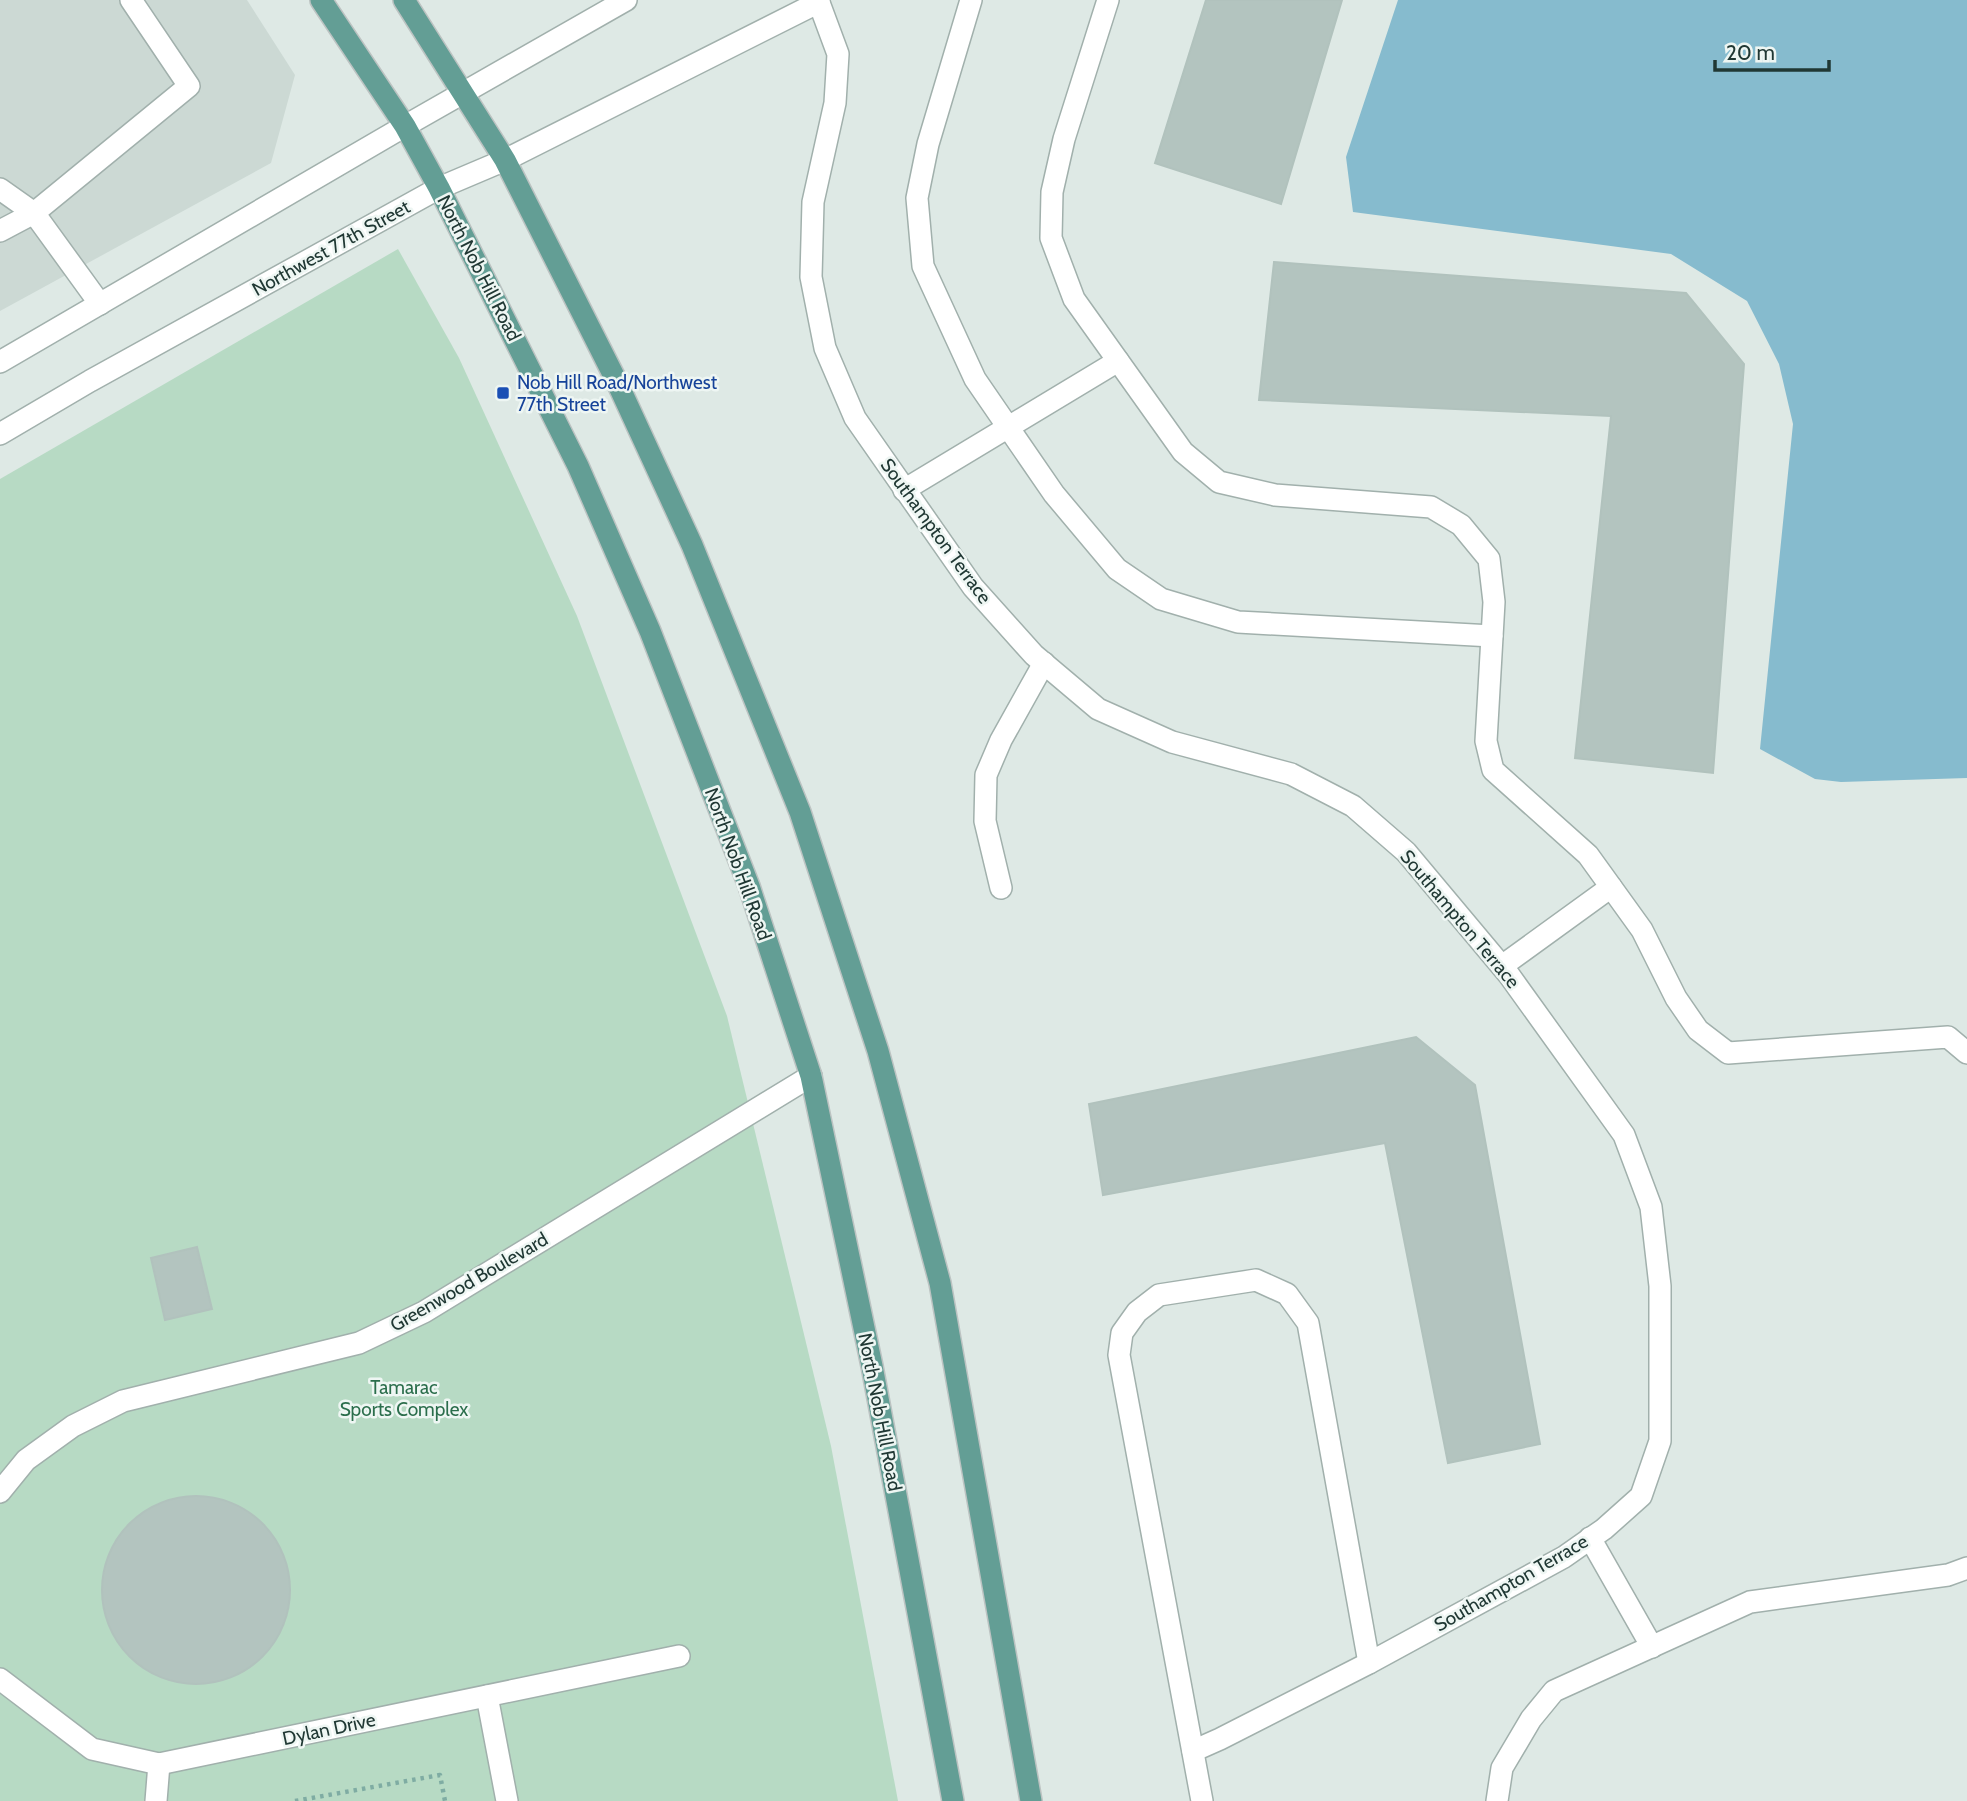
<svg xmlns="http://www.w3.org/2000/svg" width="1967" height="1801" font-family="Cabin,sans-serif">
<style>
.built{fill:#ccd9d4}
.green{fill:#b7dac4}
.water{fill:#86bbce}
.building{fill:#b3c4bf;stroke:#b1c2bd;stroke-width:2}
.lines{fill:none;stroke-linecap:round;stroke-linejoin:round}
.minor-casing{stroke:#a1b0ac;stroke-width:24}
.major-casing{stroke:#bcc3c2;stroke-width:24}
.path{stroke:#7faca3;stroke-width:4.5;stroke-dasharray:3.5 5;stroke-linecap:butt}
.minor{stroke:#fff;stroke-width:21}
.major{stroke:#639e95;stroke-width:21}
.transit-dot{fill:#1a4fb4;stroke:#eef6f3;stroke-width:2.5}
.labels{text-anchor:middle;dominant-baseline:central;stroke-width:5;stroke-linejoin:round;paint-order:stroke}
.street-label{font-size:19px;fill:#203834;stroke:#eef6f3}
.transit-label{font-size:19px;fill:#164399;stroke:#eef6f3;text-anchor:start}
.park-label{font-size:19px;fill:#2b6e4c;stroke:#eef6f3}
</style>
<rect width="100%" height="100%" fill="#dee9e5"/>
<path class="built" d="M0 0H247L295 75 271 163 0 311Z"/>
<path class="green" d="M398 249 459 358 577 616 727 1016 831 1446 898 1801H0V479Z"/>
<path class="water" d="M1398 0H1967V778L1841 782 1815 779 1760 749 1793 424 1779 364 1747 301 1671 254 1353 212 1346 157Z"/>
<g class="building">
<path d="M1206 0H1342L1281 204 1155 163Z"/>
<path d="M1274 262 1686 293 1744 364 1713 773 1575 758 1611 416 1259 400Z"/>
<path d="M1416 1037 1475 1085 1540 1444 1448 1463 1385 1143 1103 1195 1089 1104Z"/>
<path d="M197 1247 212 1309 165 1320 151 1258Z"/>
<circle cx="196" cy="1590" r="94"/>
</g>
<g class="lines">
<defs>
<g id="minor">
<path d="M818 0 838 54 835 103 813 202 811 277 825 348 855 418 973 587 1034 655 1098 709 1172 742 1291 774 1353 806 1406 852 1509 975 1624 1135 1651 1207 1660 1286V1441L1641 1496 1604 1529 1564 1557 1369 1663 1220 1739 1193 1751"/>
<path d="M971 0 928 144 917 198 923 266 975 379 1054 494 1117 569 1161 599 1238 622 1492 636"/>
<path d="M1108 0 1064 139 1052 192 1051 238 1074 299 1183 452 1219 482 1275 495 1431 507 1461 525 1489 559 1494 602 1486 741 1493 770 1588 855 1642 930 1676 998 1698 1030 1728 1053 1948 1037 1967 1053"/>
<path d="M0 189 34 213 189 86 131 0"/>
<path d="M0 231 34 213 100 304"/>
<path d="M0 362 405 126 626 0"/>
<path d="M0 434 90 381 439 188 505 160 819 2"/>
<path d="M904 490 1118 361"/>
<path d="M1001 888 985 821 986 775 1001 740 1044 663"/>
<path d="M1502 966 1611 887"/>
<path d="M0 1492 26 1460 73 1426 123 1401 359 1343 424 1312 811 1076"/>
<path d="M1590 1538 1652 1647"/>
<path d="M0 1679 92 1749 159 1764 679 1656"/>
<path d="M487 1696 507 1801"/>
<path d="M156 1801 159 1764"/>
<path d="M1202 1801 1119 1355 1122 1333 1137 1312 1159 1295 1256 1280 1287 1294 1308 1323 1369 1663"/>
<path d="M1497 1801 1502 1768 1531 1719 1554 1691 1750 1602 1948 1575 1967 1568"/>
</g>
<g id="major">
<path d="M321 0 405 126 439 188 578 466 650 631 749 886 811 1076 872 1366 953 1801"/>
<path d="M404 0 505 160 616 380 692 545 800 812 878 1051 940 1283 1031 1801"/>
</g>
</defs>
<use href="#minor" class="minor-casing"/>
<use href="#major" class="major-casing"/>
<path class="path" d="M295 1801 440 1775 445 1801"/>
<use href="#minor" class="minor"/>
<use href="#major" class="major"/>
</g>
<rect class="transit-dot" x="496" y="386" width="14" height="14" rx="3.5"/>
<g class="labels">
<g class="street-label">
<text transform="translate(331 248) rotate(-29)">Northwest 77th Street</text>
<text transform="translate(479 268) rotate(63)">North Nob Hill Road</text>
<text transform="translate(936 531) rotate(54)">Southampton Terrace</text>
<text transform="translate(738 864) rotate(70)">North Nob Hill Road</text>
<text transform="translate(1460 919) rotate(50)">Southampton Terrace</text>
<text transform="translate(469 1282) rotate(-30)">Greenwood Boulevard</text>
<text transform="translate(880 1412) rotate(79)">North Nob Hill Road</text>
<text transform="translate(1511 1583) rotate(-30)">Southampton Terrace</text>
<text transform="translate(329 1729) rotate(-12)">Dylan Drive</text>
</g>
<g class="transit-label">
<text x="517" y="382">Nob Hill Road/Northwest<tspan x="517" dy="22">77th Street</tspan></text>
</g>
<g class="park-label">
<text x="404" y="1387">Tamarac<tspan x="404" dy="22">Sports Complex</tspan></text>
</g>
</g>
<path d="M1715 60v10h114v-10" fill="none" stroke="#203834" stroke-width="3.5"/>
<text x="1726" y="60" font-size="21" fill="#203834" stroke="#eef6f3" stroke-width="5" paint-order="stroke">20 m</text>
</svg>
